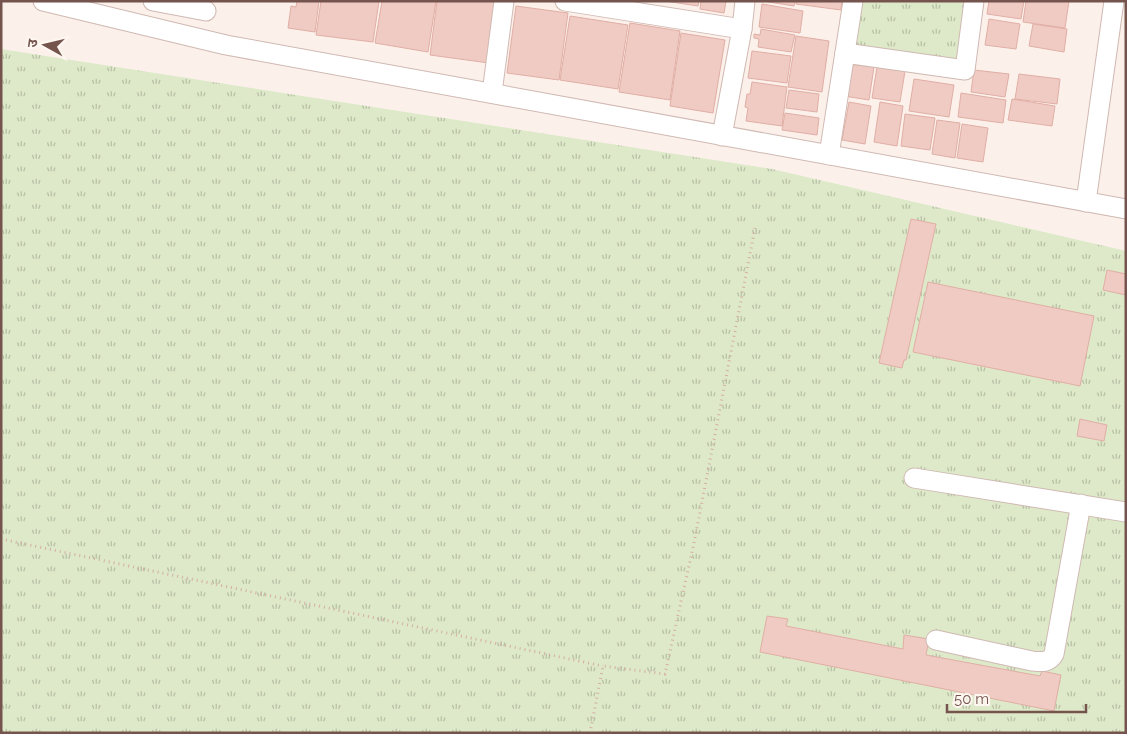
<svg xmlns="http://www.w3.org/2000/svg" width="1127" height="734" font-family="Raleway,'Noto Sans Devanagari',sans-serif">
<style>
.grass{fill:url(#grass-tufts)}
.building{fill:#efcbc3;stroke:#e1aea5}
.lines{fill:none;stroke-linecap:round;stroke-linejoin:round}
.minor-casing{stroke:#cfb9b2;stroke-width:21}
.path{stroke:#d5aea6;stroke-width:3;stroke-dasharray:1 4;stroke-linecap:butt}
.minor{stroke:#fff;stroke-width:19}
</style>
<defs>
<pattern id="grass-tufts" width="24" height="20" patternUnits="userSpaceOnUse" patternTransform="scale(1.25)"><rect width="24" height="20" fill="#dde9c9"/><path d="M3 7l-1-3M5 7V3M7 7l1-3M15 17l-1-3M17 17v-4M19 17l1-3" fill="none" stroke="#b8bfa5"/></pattern>
</defs>
<rect width="100%" height="100%" fill="#fbf1ea"/>
<g class="grass">
<path d="M860 1H966L958 64 854 52Z"/>
<path d="M1 49 772 169 1126 251V733H1Z"/>
</g>
<g class="building">
<path d="M297 1H319L315 32 288 28 291 6 296 7Z"/>
<path d="M321 1H379L373 42 316 35Z"/>
<path d="M382 1H436L428 52 375 43Z"/>
<path d="M437 1H498L489 63 430 55Z"/>
<path d="M665 1H699L698 6Z"/>
<path d="M701 1H726L724 13 700 9Z"/>
<path d="M763 1H795L794 6Z"/>
<path d="M796 1H842L841 10 796 4Z"/>
<path d="M989 1H1024L1021 19 987 14Z"/>
<path d="M1026 1H1069L1065 28 1023 22Z"/>
<path d="M762 4 803 11 800 33 759 27Z"/>
<path d="M516 6 568 13 559 80 507 73Z"/>
<path d="M570 16 628 25 618 89 560 80Z"/>
<path d="M989 19 1020 24 1016 49 985 45Z"/>
<path d="M630 23 680 31 670 100 619 92Z"/>
<path d="M1033 24 1067 29 1064 52 1029 46Z"/>
<path d="M761 29 795 35 791 52 758 47 759 39 754 38V34L760 35Z"/>
<path d="M681 33 725 40 713 113 670 106Z"/>
<path d="M796 36 829 41 822 92 788 87Z"/>
<path d="M752 51 791 56 787 83 748 78Z"/>
<path d="M849 64 874 67 869 100 844 96Z"/>
<path d="M877 67 905 71 900 102 872 98Z"/>
<path d="M974 70 1009 74 1005 97 971 92Z"/>
<path d="M1019 74 1060 79 1057 104 1015 99Z"/>
<path d="M914 79 954 85 949 117 909 111Z"/>
<path d="M752 82 787 87 782 126 746 121 748 108 745 107 747 94H750Z"/>
<path d="M789 90 819 94 817 112 786 108Z"/>
<path d="M961 93 1006 100 1003 123 958 117Z"/>
<path d="M1012 99 1055 106 1052 126 1008 120Z"/>
<path d="M849 102 871 106 865 144 842 140Z"/>
<path d="M880 102 903 106 897 146 874 142Z"/>
<path d="M785 113 819 118 817 135 782 130Z"/>
<path d="M905 114 935 118 930 150 901 146Z"/>
<path d="M937 120 960 123 955 158 932 154Z"/>
<path d="M962 124 988 128 983 162 957 158Z"/>
<path d="M911 219 936 224 906 360H904L902 368 879 363Z"/>
<path d="M1107 270 1126 274V295L1103 290Z"/>
<path d="M928 282 1094 316 1080 386 913 352Z"/>
<path d="M1080 419 1107 425 1104 441 1077 436Z"/>
<path d="M767 616 788 619 786 626 903 649 904 635 929 639 926 655 1040 676 1042 671 1061 675 1054 711 760 652Z"/>
</g>
<g class="lines">
<defs>
<g id="minor">
<path d="M43 1 226 45 1126 209"/>
<path d="M153 1 206 11"/>
<path d="M565 1 742 29"/>
<path d="M845 53 965 70 974 1"/>
<path d="M492 93 504 1"/>
<path d="M722 136 742 29 745 1"/>
<path d="M829 155 853 1"/>
<path d="M1086 202 1114 1"/>
<path d="M914 478 1126 512"/>
<path d="M936 640 1032 661C1042 662 1049 663 1054 654L1081 504"/>
</g>
</defs>
<use href="#minor" class="minor-casing"/>
<g class="path">
<path d="M1 539 603 666"/>
<path d="M590 733 603 666 665 674 694 543 755 228"/>
</g>
<use href="#minor" class="minor"/>
</g>
<rect width="1127" height="734" fill="none" stroke="#75544e" stroke-width="5"/>
<g transform="translate(45 45) rotate(278)" stroke="#fef6f1" stroke-width="4" paint-order="stroke">
<path d="M0-4L9 19L0 12L-9 19Z" fill="#75544e"/>
<text y="-8" font-size="14" font-weight="bold" text-anchor="middle" fill="#75544e">उ</text>
</g>
<path d="M947 704v8h139v-8" fill="none" stroke="#75544e" stroke-width="2.5"/>
<text x="954" y="704" font-size="15" fill="#75544e" stroke="#fef6f1" stroke-width="4" paint-order="stroke">50 m</text>
</svg>
